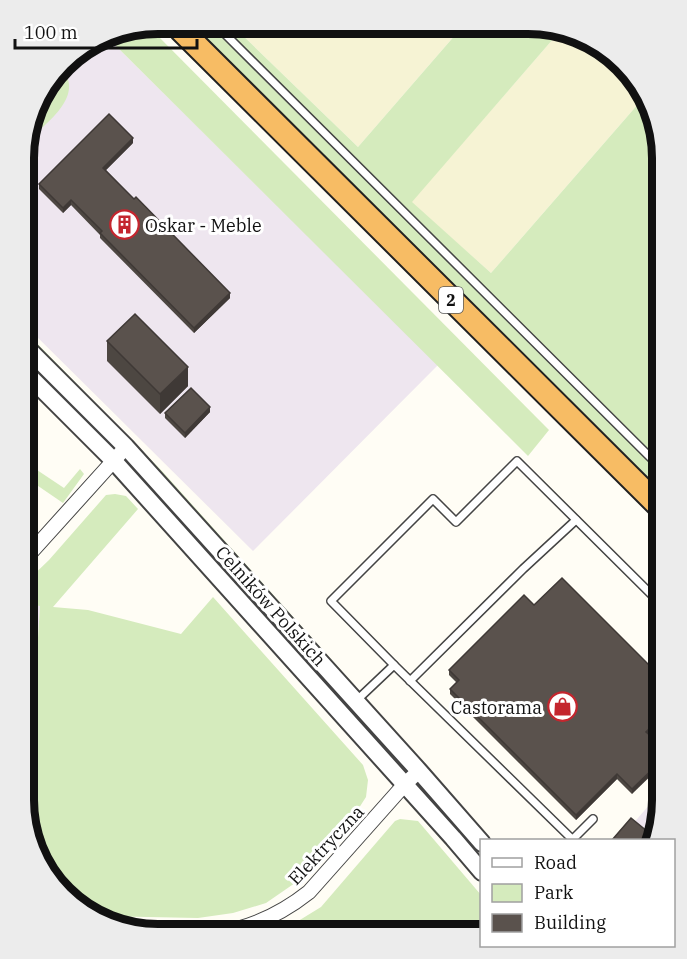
<svg xmlns="http://www.w3.org/2000/svg" width="687" height="959" font-family="'IBM Plex Serif',serif">
<style>
.industrial{fill:#eee6ef}
.farmland{fill:#f6f3d4}
.green{fill:#d5ebbd}
.lines{fill:none;stroke-linecap:round;stroke-linejoin:round}
.service-casing{stroke:#444;stroke-width:10}
.minor-casing{stroke:#444;stroke-width:16}
.tertiary-casing{stroke:#444;stroke-width:20}
.trunk-casing{stroke:#222;stroke-width:26}
.service{stroke:#fff;stroke-width:7}
.minor{stroke:#fff;stroke-width:14}
.tertiary{stroke:#fff;stroke-width:16}
.trunk{stroke:#f7bc64;stroke-width:22}
.wall{fill:#4d4742}
.shaded-wall{fill:#3f3936}
.building{fill:#5a524d;stroke:#3f3936;stroke-width:1.5}
.labels{text-anchor:middle;dominant-baseline:central;stroke-width:6;stroke-linejoin:round;paint-order:stroke}
.shield{fill:#fff;stroke:#585858;stroke-width:1.5}
.shield-label{font-size:16px;font-weight:bold;fill:#111}
.poi-label{font-size:18px;fill:#111;stroke:#fff;text-anchor:start}
.street-label{font-size:18px;fill:#111;stroke:#fff}
.rim{fill:none;stroke:#111;stroke-width:8}
</style>
<rect width="100%" height="100%" fill="#fffdf5"/>
<g class="industrial">
<path d="M106 36 438 365 253 551 25 325V140L42 91 70 57Z"/>
<path d="M24 604 40 606 27 812 24 801Z"/>
<path d="M663 789V810L652 840H619Z"/>
</g>
<g class="farmland">
<path d="M463 26 358 147 237 30Z"/>
<path d="M560 31 610 52 646 95 491 273 411 202Z"/>
</g>
<g class="green">
<path d="M547 25 560 31 412 202 491 273 646 95 649 99 663 158V492L198 30H237L358 147 463 26Z"/>
<path d="M115 31H153L549 430 528 456 106 36Z"/>
<path d="M61 68C87 96 44 125 25 143L42 91Z"/>
<path d="M25 331 162 471 355 686H353L25 336Z"/>
<path d="M25 462 64 488 80 469 84 474 63 503 25 477Z"/>
<path d="M115 494 126 496 138 509 53 607 88 610 181 634 213 597 363 765 368 780 366 797 357 811 320 857 295 883 266 903 233 913 198 918 98 916 77 907 38 860 27 812 40 606 24 604V584L49 560 106 495Z"/>
<path d="M400 819 418 821 481 895V935L277 934 321 907 395 821Z"/>
</g>
<g class="lines">
<defs>
<g id="service">
<path d="M221 30 663 470"/>
<path d="M394 665 331 601 433 499 456 522 517 461 663 606"/>
<path d="M410 681 523 569 576 520"/>
<path d="M356 701 394 665 573 840"/>
<path d="M572 840 593 819"/>
</g>
<g id="minor">
<path d="M24 560 126 447"/>
<path d="M140 934H149"/>
<path d="M213 934C249 929 280 915 309 892L405 784 419 771"/>
</g>
<g id="tertiary">
<path d="M25 346 126 447 419 771 482 843"/>
<path d="M25 372 113 460 453 838 482 872"/>
</g>
<path id="trunk" d="M181 30 663 510"/>
</defs>
<use href="#service" class="service-casing"/>
<use href="#minor" class="minor-casing"/>
<use href="#tertiary" class="tertiary-casing"/>
<use href="#trunk" class="trunk-casing"/>
<use href="#service" class="service"/>
<use href="#minor" class="minor"/>
<use href="#tertiary" class="tertiary"/>
<use href="#trunk" class="trunk"/>
</g>
<g class="wall">
<path d="M133 143 106 170 230 298 194 333 100 238V235L71 205 63 213 39 189V184Z"/>
<path d="M107 341 188 386 160 414 107 361Z"/>
<path d="M210 412 185 438 165 418V413Z"/>
<path d="M449 670 648 734 632 794 617 779 576 820 450 694V689L457 683 449 675Z"/>
</g>
<g class="shaded-wall">
<path d="M133 138V143L103 173V168Z"/>
<path d="M71 200V205L63 213V208Z"/>
<path d="M230 293V298L194 333V328Z"/>
<path d="M188 367V386L160 414V394Z"/>
<path d="M210 407V412L185 438V433Z"/>
<path d="M663 715V720L646 737V732Z"/>
<path d="M663 759V764L632 794V789Z"/>
<path d="M617 774V779L576 820V815Z"/>
</g>
<g class="building">
<path d="M109 114 133 138 103 168 134 199 136 197 230 293 194 328 100 233 102 231 71 200 63 208 39 184Z"/>
<path d="M135 314 188 367 160 394 107 341Z"/>
<path d="M191 388 210 407 185 433 165 413Z"/>
<path d="M562 578 663 679V715L646 732 653 738 663 729V759L632 789 617 774 576 815 450 689 459 680 449 670 524 595 534 605Z"/>
<path d="M631 818 654 837 652 840H612Z"/>
</g>
<defs>
<symbol id="building-ring" viewBox="-11 -11 22 22"><circle r="9.5" fill="#fff" stroke="#c4262e" stroke-width="1.5"/><path d="M-4-6H4V6H1V3H-1V6H-4ZM-2.5-4.3h1.7v1.8h-1.7ZM.8-4.3h1.7v1.8H.8ZM-2.5-1h1.7V.8h-1.7ZM.8-1h1.7V.8H.8Z" fill="#c4262e"/></symbol>
<symbol id="shop-ring" viewBox="-11 -11 22 22"><circle r="9.5" fill="#fff" stroke="#c4262e" stroke-width="1.5"/><path d="M-5-2.5h2.3a2.7 3.5 0 0 1 5.4 0H5L5.5 6h-11ZM-1.5-2.5h3a1.5 2.3 0 0 0-3 0Z" fill="#c4262e"/></symbol>
</defs>
<g fill-rule="evenodd">
<use href="#building-ring" x="108" y="208" width="33" height="33"/>
<use href="#shop-ring" x="546" y="690" width="33" height="33"/>
</g>
<g class="labels">
<rect class="shield" x="439" y="287" width="24" height="26" rx="4.5"/>
<g class="shield-label">
<text x="451" y="300">2</text>
</g>
<g class="poi-label">
<text x="145" y="225">Oskar - Meble</text>
<text x="542" y="707" text-anchor="end">Castorama</text>
</g>
<g class="street-label">
<text transform="translate(271 606) rotate(48)">Celników Polskich</text>
<text transform="translate(326 845) rotate(-47)">Elektryczna</text>
</g>
</g>
<path d="M0 0H687V959H0ZM158 34H528A124 124 0 0 1 652 158V800A124 124 0 0 1 528 924H158A124 124 0 0 1 34 800V158A124 124 0 0 1 158 34Z" fill="#ececec" fill-rule="evenodd"/>
<path class="rim" d="M158 34H528A124 124 0 0 1 652 158V800A124 124 0 0 1 528 924H158A124 124 0 0 1 34 800V158A124 124 0 0 1 158 34Z"/>
<rect x="480" y="839" width="195" height="108" fill="#ffffff" stroke="#a0a0a0" stroke-width="1.5"/>
<rect x="492" y="858" width="30" height="9" fill="#ffffff" stroke="#a0a0a0" stroke-width="1.5"/>
<text x="534" y="869" font-size="18" fill="#111111">Road</text>
<rect x="492" y="884" width="30" height="18" fill="#d5ebbd" stroke="#a0a0a0" stroke-width="1.5"/>
<text x="534" y="899" font-size="18" fill="#111111">Park</text>
<rect x="492" y="914" width="30" height="18" fill="#5a524d" stroke="#a0a0a0" stroke-width="1.5"/>
<text x="534" y="929" font-size="18" fill="#111111">Building</text>
<path d="M15 39v9h182v-9" fill="none" stroke="#111111" stroke-width="3"/>
<text x="24" y="39" font-size="18" fill="#111111" stroke="#ffffff" stroke-width="4.5" paint-order="stroke">100 m</text>
</svg>
